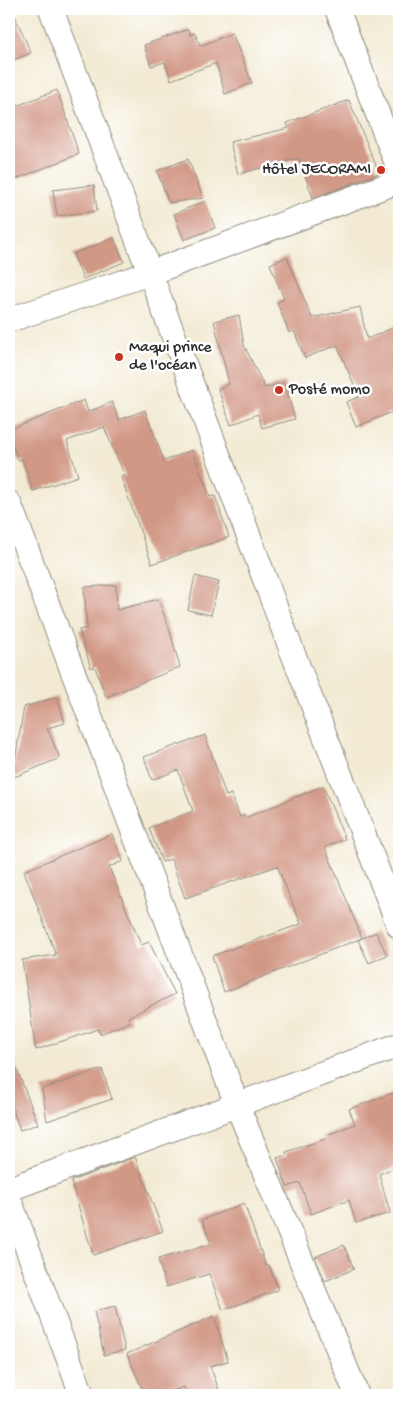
<svg xmlns="http://www.w3.org/2000/svg" width="408" height="1404" font-family="'Gochi Hand',sans-serif">
<style>
.building{fill:#d29886}
.lines{fill:none;stroke-linecap:round;stroke-linejoin:round}
.street-casing{stroke:#8e8a7f;stroke-width:26}
.street{stroke:#fff;stroke-width:24}
.poi-dot{fill:#c8321e;stroke:#fff;stroke-width:2}
.labels{text-anchor:middle;dominant-baseline:central;stroke-width:5;stroke-linejoin:round;paint-order:stroke}
.poi-label{font-size:16px;fill:#2b2b2b;stroke:#fff;text-anchor:start}
</style>
<rect width="100%" height="100%" fill="#fff"/>
<filter id="ink" filterUnits="userSpaceOnUse"><feTurbulence type="fractalNoise" baseFrequency=".02" numOctaves="2"/><feDisplacementMap in="SourceGraphic" scale="10" xChannelSelector="R" yChannelSelector="G"/><feConvolveMatrix kernelMatrix="1 2 1 2 8 2 1 2 1" color-interpolation-filters="sRGB"/></filter>
<filter id="wash" filterUnits="userSpaceOnUse"><feTurbulence type="fractalNoise" baseFrequency=".0096" numOctaves="4" result="noise"/><feDisplacementMap in="SourceGraphic" scale="20" xChannelSelector="R" yChannelSelector="G"/><feGaussianBlur stdDeviation="1.12" result="paint"/><feColorMatrix in="noise" values="0 0 0 0 0 0 0 0 0 0 0 0 0 0 0 0 0 1.4 0 .05"/><feComposite in="paint" operator="in"/></filter>
<g filter="url(#wash)">
<rect width="100%" height="100%" fill="#f2ead3"/>
<g id="blocks">
<g class="building">
<path d="M9 9H12L31 53 9 62Z"/>
<path d="M189 29 190 35 195 33 200 46 232 33 252 83 225 94 216 63 171 80 165 62 151 66 144 45Z"/>
<path d="M57 90 79 154 9 182V109Z"/>
<path d="M349 100 379 173 313 198 299 158 238 174 230 142 289 128 287 123Z"/>
<path d="M188 159 203 198 169 203 157 171Z"/>
<path d="M94 185 97 211 57 216 53 190Z"/>
<path d="M205 201 215 228 184 240 174 214Z"/>
<path d="M114 238 124 262 83 279 73 254Z"/>
<path d="M287 257 312 318 360 307 367 339 399 325V409L356 427 346 402 359 397 337 345 305 358 294 331 289 333 277 302 284 299 270 264Z"/>
<path d="M239 315 244 345 265 388 284 382 295 419 262 428 258 414 231 425 218 389 229 384 214 321Z"/>
<path d="M84 400 88 412 112 402 119 420 145 410 164 461 192 450 210 497 215 496 229 537 152 564 121 477 125 476 104 427 67 441 78 476 33 491 22 459 18 460 9 436V430Z"/>
<path d="M195 576 219 582 211 615 188 610Z"/>
<path d="M116 585 117 610 158 599 169 628 180 667 106 697 95 667 91 668 79 630 87 628 84 587Z"/>
<path d="M57 697 65 723 47 728 60 758 12 778 24 707Z"/>
<path d="M205 735 226 796 231 794 240 817 244 815 245 818 323 786 345 839 325 847 362 938 224 992 212 956 301 924 277 866 185 898 171 859 162 862 149 828 193 811 178 770 152 780 144 757Z"/>
<path d="M112 834 123 861 109 867 141 945 149 942 175 994 128 1017 130 1022 100 1034 98 1029 36 1050 22 960 56 955 24 871Z"/>
<path d="M376 932 387 955 369 963 358 940Z"/>
<path d="M15 1064 38 1124 20 1130 9 1099V1066Z"/>
<path d="M102 1069 112 1099 47 1121 42 1089Z"/>
<path d="M399 1091V1166L379 1174 390 1213 356 1223 349 1200 311 1214 300 1183 287 1187 277 1158 287 1155 286 1152 325 1139 324 1136 355 1124 349 1109Z"/>
<path d="M135 1157 163 1231 93 1255 71 1181Z"/>
<path d="M244 1203 266 1266 269 1265 278 1290 223 1310 209 1274 166 1287 158 1259 211 1244 202 1220Z"/>
<path d="M344 1245 354 1269 325 1281 315 1257Z"/>
<path d="M115 1306 125 1350 104 1355 94 1311Z"/>
<path d="M214 1316 228 1361 210 1366 221 1395H187L184 1387 162 1395H145L127 1354Z"/>
</g>
</g>
</g>
<g filter="url(#ink)">
<use href="#blocks" fill-opacity="0" stroke="#8e8a7f" stroke-width="1"/>
<g class="lines">
<defs>
<g id="street">
<path d="M51 9 285 633 399 926"/>
<path d="M337 9 399 169"/>
<path d="M9 320 150 273 399 181"/>
<path d="M9 503 237 1105 357 1395"/>
<path d="M9 1189 399 1045"/>
<path d="M9 1199 82 1395"/>
</g>
</defs>
<use href="#street" class="street-casing"/>
<use href="#street" class="street"/>
</g>
</g>
<g class="poi-dot">
<circle cx="381" cy="170" r="5"/>
<circle cx="119" cy="357" r="5"/>
<circle cx="279" cy="390" r="5"/>
</g>
<g class="labels">
<g class="poi-label">
<text x="371" y="170" text-anchor="end">Hôtel JECORAMI</text>
<text x="129" y="348">Maqui prince<tspan x="129" dy="18">de l'océan</tspan></text>
<text x="289" y="390">Posté momo</text>
</g>
</g>
<rect width="408" height="1404" fill="none" stroke="#fff" stroke-width="30"/>
</svg>
